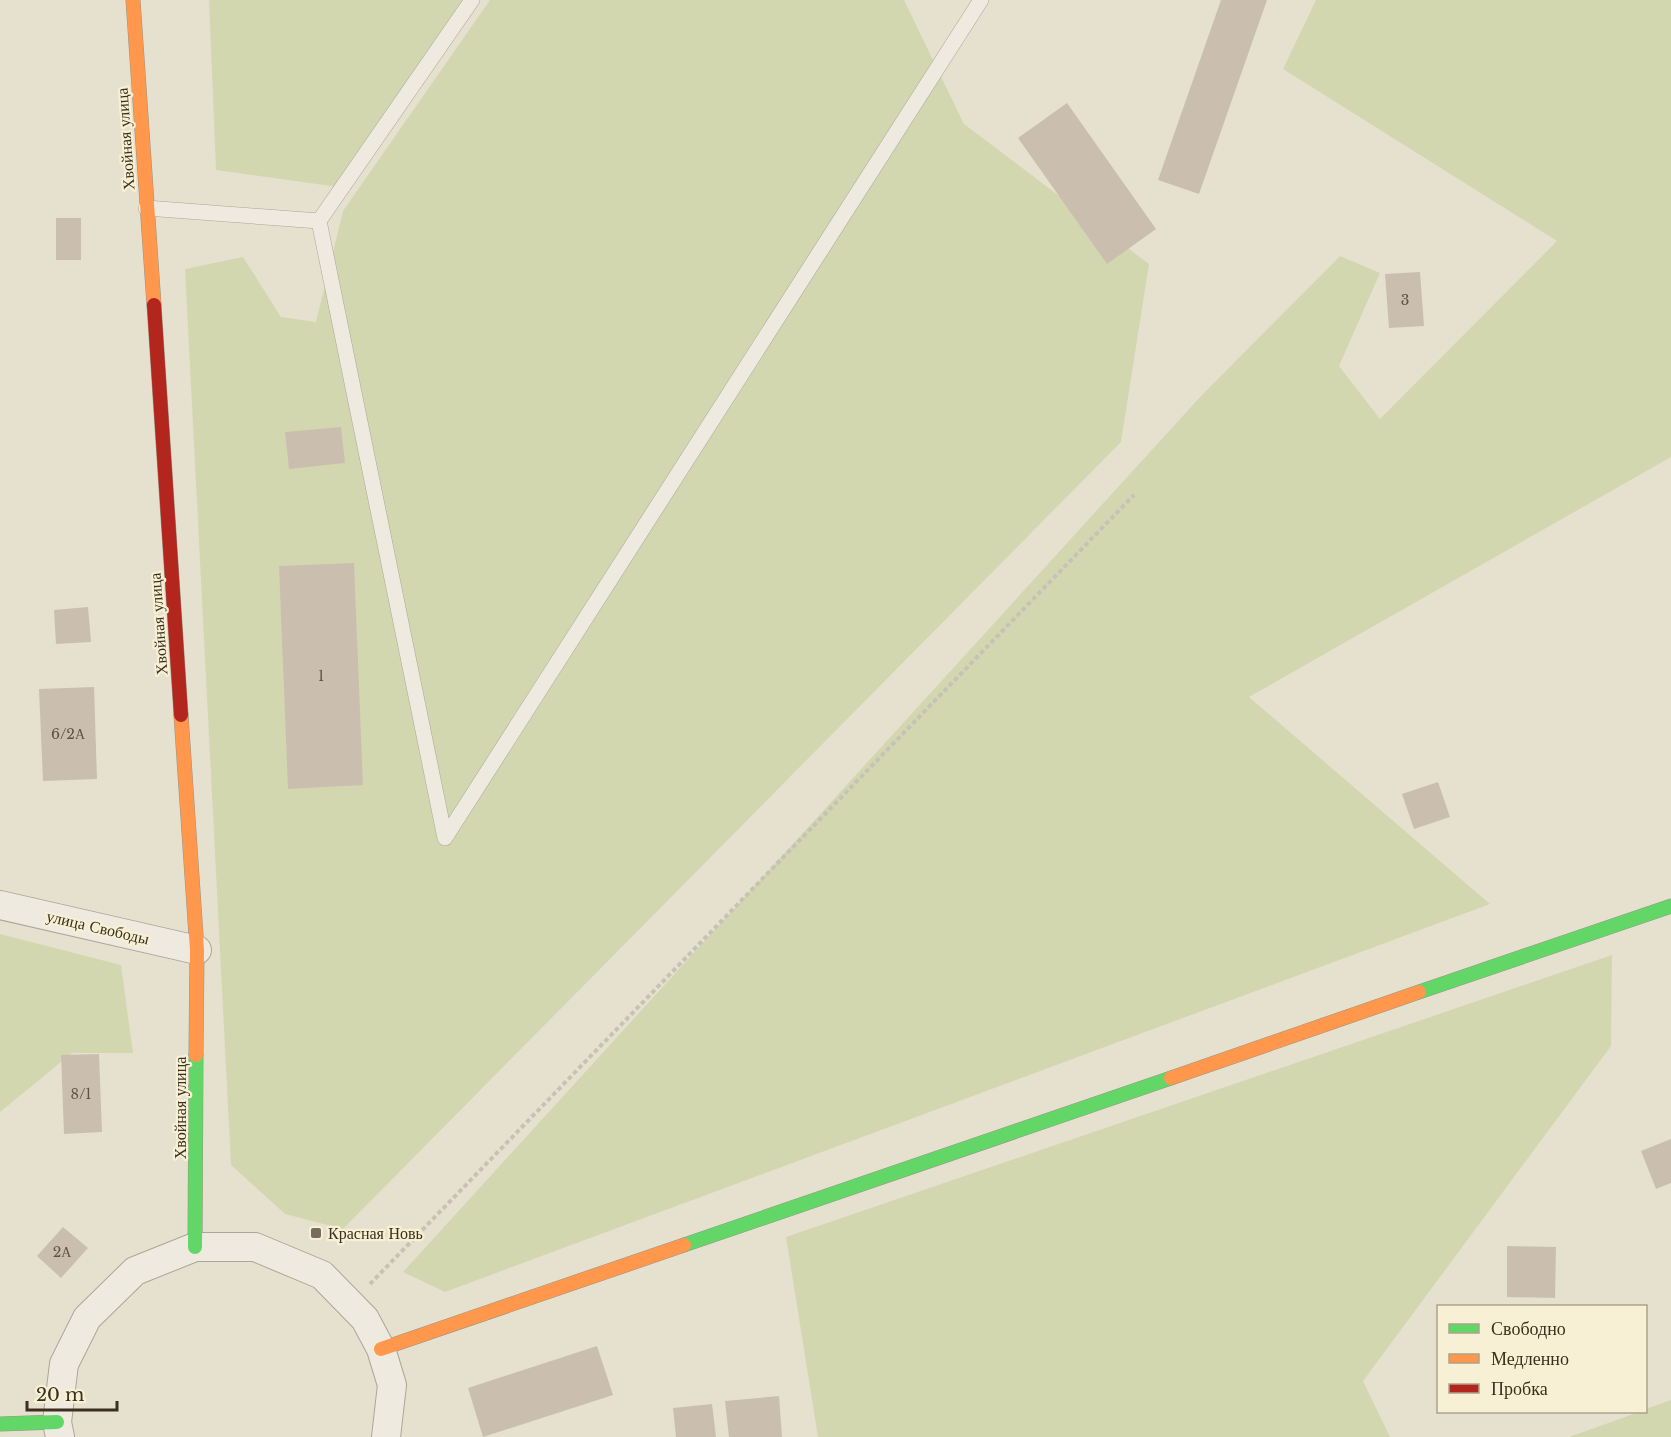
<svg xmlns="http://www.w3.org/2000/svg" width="1671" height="1437" font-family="'Libre Baskerville',serif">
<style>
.green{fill:#d3d7b0}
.building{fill:#cabfaf}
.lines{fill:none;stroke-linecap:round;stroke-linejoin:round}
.lane-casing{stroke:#aba697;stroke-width:16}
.street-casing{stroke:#aba697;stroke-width:30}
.fast-casing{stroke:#9b9586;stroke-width:15}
.slow-casing{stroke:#9b9586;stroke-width:15}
.jam-casing{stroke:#9b9586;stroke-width:15}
.path{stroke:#c7c2b6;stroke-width:4;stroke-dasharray:4.5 3;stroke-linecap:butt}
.lane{stroke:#eeeae0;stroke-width:15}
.street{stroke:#eeeae0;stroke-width:28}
.fast{stroke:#63d668;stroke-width:14}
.slow{stroke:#ff974d;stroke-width:14}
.jam{stroke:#b3261e;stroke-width:14}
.poi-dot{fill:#776d5c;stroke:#f7f0d4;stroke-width:2}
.labels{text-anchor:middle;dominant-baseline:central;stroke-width:4.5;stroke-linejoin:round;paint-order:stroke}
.number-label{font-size:14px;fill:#5f5342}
.street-label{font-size:16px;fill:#3b2f1e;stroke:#f7f0d4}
.poi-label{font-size:16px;fill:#3b2f1e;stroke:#f7f0d4;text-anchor:start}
</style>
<rect width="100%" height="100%" fill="#e6e1ce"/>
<g class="green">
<path d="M209 0H468L338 187 216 170Z"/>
<path d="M490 0H904L964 124 1149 264 1121 442 343 1229 285 1214 231 1165 185 269 243 257 281 317 316 322 343 211Z"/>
<path d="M1316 0H1671V457L1249 697 1490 904 445 1292 403 1272 1201 396 1340 256 1380 273 1339 366 1380 419 1557 241 1283 69Z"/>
<path d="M0 934 121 965 133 1053H72L0 1112Z"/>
<path d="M1612 955 1611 1046 1363 1381 1390 1437H818L786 1237Z"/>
<path d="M1671 1400V1437H1569L1639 1412H1646V1409Z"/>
</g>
<g class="building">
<path d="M1221 0H1267L1199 194 1158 180Z"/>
<path d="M1067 103 1156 229 1107 264 1018 138Z"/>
<rect x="56" y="218" width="25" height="42"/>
<path d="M1420 272 1424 326 1389 328 1385 274Z"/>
<path d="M341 427 345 463 289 469 285 432Z"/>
<path d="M354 563 363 785 288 789 279 566Z"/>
<path d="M88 607 91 642 56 644 54 610Z"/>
<path d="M94 687 97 779 43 781 39 689Z"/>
<path d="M1438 782 1450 817 1414 829 1402 794Z"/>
<path d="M99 1054 102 1132 64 1134 61 1055Z"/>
<path d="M1671 1139V1183L1656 1189 1641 1151Z"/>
<path d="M63 1227 88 1248 61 1278 37 1256Z"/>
<path d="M1507 1246 1556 1247 1555 1298 1507 1297Z"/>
<path d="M597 1346 613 1395 483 1437 468 1388Z"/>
<path d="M779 1396 782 1437H729L725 1401Z"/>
<path d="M712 1404 716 1437H676L673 1408Z"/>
</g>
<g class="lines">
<defs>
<g id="lane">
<path d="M146 208 319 221 472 0"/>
<path d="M319 221 445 838 981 0"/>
</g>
<g id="street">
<path d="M0 905 197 950"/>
<path d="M60 1437 57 1422 64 1364 87 1318 135 1271 195 1247H255L322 1275 365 1319 381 1349 392 1385 386 1437"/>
</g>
<g id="fast">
<path d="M1419 992 1671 906"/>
<path d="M684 1245 1171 1078"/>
<path d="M195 1247 196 1055"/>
<path d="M0 1424 57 1422"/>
</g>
<g id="slow">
<path d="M133 0 154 305"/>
<path d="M181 715 197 950 196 1055"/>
<path d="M1171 1078 1419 992"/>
<path d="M381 1349 684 1245"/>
</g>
<path id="jam" d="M154 305 181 715"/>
</defs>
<use href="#lane" class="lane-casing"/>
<use href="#street" class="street-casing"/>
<use href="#fast" class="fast-casing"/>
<use href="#slow" class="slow-casing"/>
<use href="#jam" class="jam-casing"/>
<path class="path" d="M370 1284 1134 495"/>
<use href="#lane" class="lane"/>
<use href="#street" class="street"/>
<use href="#fast" class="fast"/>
<use href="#slow" class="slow"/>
<use href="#jam" class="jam"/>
</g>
<rect class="poi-dot" x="310" y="1227" width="12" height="12" rx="3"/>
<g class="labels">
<g class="number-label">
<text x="1405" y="300">3</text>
<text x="321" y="676">1</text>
<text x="68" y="734">6/2А</text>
<text x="81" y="1094">8/1</text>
<text x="62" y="1252">2А</text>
</g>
<g class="street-label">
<text transform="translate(125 139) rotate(-94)">Хвойная улица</text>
<text transform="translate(158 624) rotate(-94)">Хвойная улица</text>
<text transform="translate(98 927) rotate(13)">улица Свободы</text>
<text transform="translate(180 1108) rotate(-90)">Хвойная улица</text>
</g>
<g class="poi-label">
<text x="328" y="1233">Красная Новь</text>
</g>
</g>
<rect x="1437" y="1305" width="210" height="108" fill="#f7f0d4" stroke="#aca38b" stroke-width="1.5"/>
<rect x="1449" y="1324" width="30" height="9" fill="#63d668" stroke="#aca38b" stroke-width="1.5"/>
<text x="1491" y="1335" font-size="18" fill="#3b2f1e">Свободно</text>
<rect x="1449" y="1354" width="30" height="9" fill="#ff974d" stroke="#aca38b" stroke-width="1.5"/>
<text x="1491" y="1365" font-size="18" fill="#3b2f1e">Медленно</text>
<rect x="1449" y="1384" width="30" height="9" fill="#b3261e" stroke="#aca38b" stroke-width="1.5"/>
<text x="1491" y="1395" font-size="18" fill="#3b2f1e">Пробка</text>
<path d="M27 1401v9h90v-9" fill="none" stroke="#3b2f1e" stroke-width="3"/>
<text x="36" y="1401" font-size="18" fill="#3b2f1e" stroke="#f7f0d4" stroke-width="4.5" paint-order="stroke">20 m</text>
</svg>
